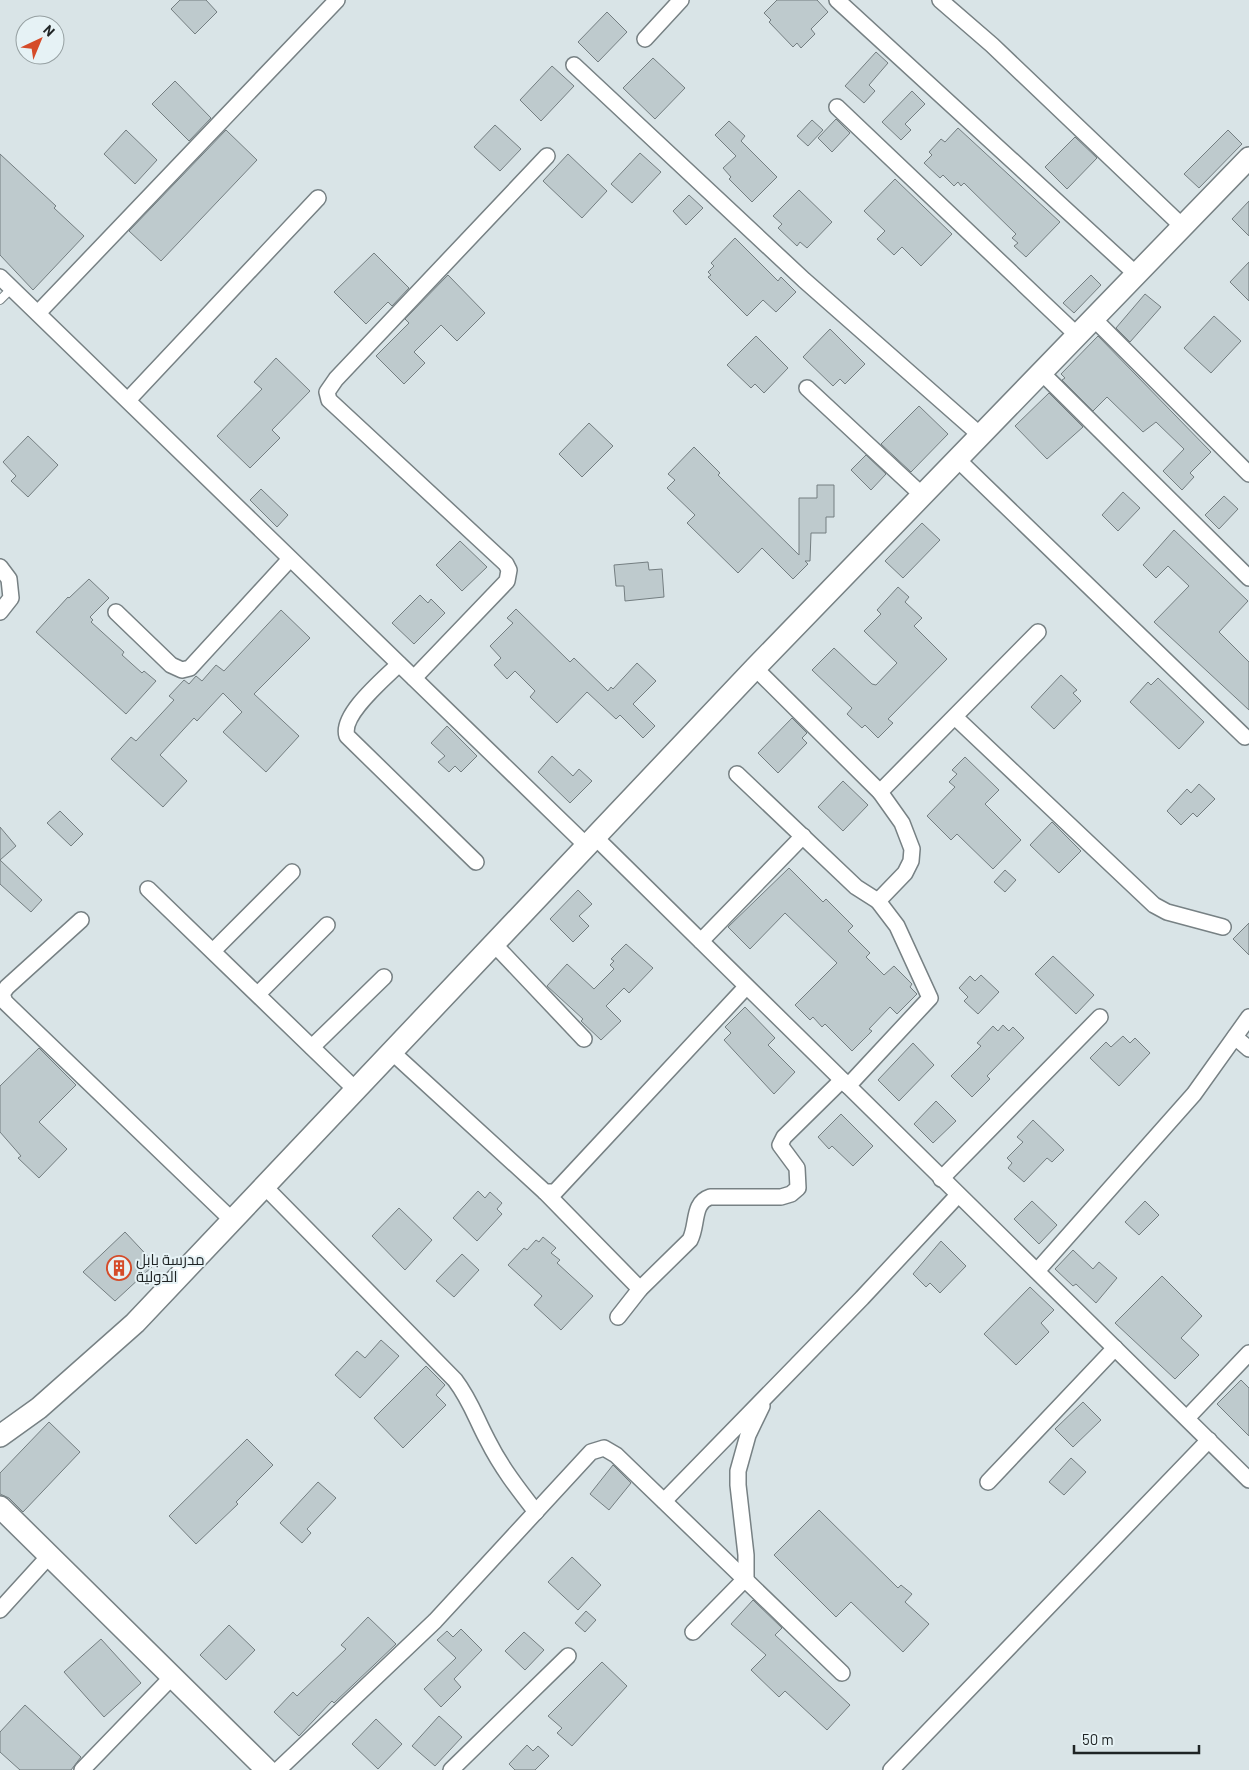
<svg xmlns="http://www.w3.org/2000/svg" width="1249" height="1770" font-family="Barlow,Cairo,sans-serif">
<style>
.building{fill:#becacd;stroke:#747e81}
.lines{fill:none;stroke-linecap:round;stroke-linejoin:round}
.service-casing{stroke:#778184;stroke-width:10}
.minor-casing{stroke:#778184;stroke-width:18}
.secondary-casing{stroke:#778184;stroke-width:24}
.service{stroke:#fff;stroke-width:8}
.minor{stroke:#fff;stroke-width:15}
.secondary{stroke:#fff;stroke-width:21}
.labels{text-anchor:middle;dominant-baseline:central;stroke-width:4;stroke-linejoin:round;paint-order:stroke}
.poi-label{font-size:15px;fill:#1f2425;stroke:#e6f2f5;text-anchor:start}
</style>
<rect width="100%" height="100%" fill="#d9e4e7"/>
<g class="building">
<path d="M180 0H206L217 12 195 34 171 9Z"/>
<path d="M777 0H817L828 12 811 29 815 34 801 48 797 43 793 47 769 22 771 20 764 13Z"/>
<path d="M607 12 627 32 598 62 578 42Z"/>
<path d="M876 52 888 63 869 85 875 91 864 103 845 86Z"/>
<path d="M653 58 685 88 655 119 623 88Z"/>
<path d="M552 66 574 86 541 121 520 100Z"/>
<path d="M175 81 211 118 189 141 152 104Z"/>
<path d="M912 91 925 104 905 124 911 130 901 140 882 122Z"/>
<path d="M836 119 850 133 832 152 818 138Z"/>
<path d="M812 120 823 130 808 146 797 136Z"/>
<path d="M729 121 745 136 741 141 777 177 752 202 729 179 731 177 723 168 736 156 715 135Z"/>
<path d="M495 125 521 149 500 171 474 147Z"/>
<path d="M958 128 1060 222 1026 257 1014 246 1018 243 1012 238 1016 234 964 183 961 186 958 182 954 186 943 175 940 178 924 163 932 155 929 152 941 139 945 142Z"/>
<path d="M126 130 157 160 135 184 104 154Z"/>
<path d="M226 130 257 160 161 261 129 231Z"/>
<path d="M1228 130 1242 144 1199 188 1184 174Z"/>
<path d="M1075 137 1097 158 1067 189 1045 167Z"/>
<path d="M640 153 661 172 632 203 611 184Z"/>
<path d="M0 154 56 206 54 208 84 236 33 290 0 255Z"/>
<path d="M568 154 607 191 582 218 543 181Z"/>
<path d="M895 179 952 234 921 266 902 247 894 255 877 239 885 231 864 211Z"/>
<path d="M799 190 832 222 807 248 800 242 797 246 778 228 782 224 773 216Z"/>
<path d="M689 195 703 208 686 225 673 211Z"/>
<path d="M1249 201V236L1232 219Z"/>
<path d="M735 238 778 281 781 277 796 292 776 312 763 300 747 316 708 277 711 275 708 272 714 266 711 263Z"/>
<path d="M374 253 409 288 392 306 388 302 366 324 334 292Z"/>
<path d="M1249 262V301L1230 282Z"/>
<path d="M448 275 485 313 457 341 441 325 414 352 425 363 404 384 376 356 409 323 405 319Z"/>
<path d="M1091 275 1101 285 1074 313 1063 303Z"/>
<path d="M1145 294 1161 307 1130 342 1116 328Z"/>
<path d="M1214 316 1241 341 1211 373 1184 348Z"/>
<path d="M830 329 865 364 845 384 840 379 833 386 803 357Z"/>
<path d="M756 336 788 368 764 393 755 384 751 388 727 365Z"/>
<path d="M1098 336 1211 452 1190 473 1194 477 1182 490 1163 471 1184 449 1156 422 1143 432 1107 397 1093 411 1062 380 1065 378 1061 374Z"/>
<path d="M276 358 310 391 272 430 280 438 250 468 217 436 262 389 254 382Z"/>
<path d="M1049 393 1083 427 1047 459 1015 426Z"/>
<path d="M919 406 948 434 911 472 881 444Z"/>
<path d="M589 423 613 446 582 477 559 454Z"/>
<path d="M28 436 58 465 28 497 11 481 16 476 3 462Z"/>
<path d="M694 447 720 473 718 475 799 555V498H817V485H834V517H826V533H811L810 561H805L808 564 793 579 762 548 738 573 687 523 695 515 667 488 675 480 668 474Z"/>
<path d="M866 455 886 474 871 490 851 470Z"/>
<path d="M261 489 288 515 277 527 250 500Z"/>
<path d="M1123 492 1140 508 1118 531 1102 515Z"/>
<path d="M1224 496 1238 509 1219 529 1205 515Z"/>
<path d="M922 523 940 540 903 578 885 561Z"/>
<path d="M1174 530 1248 601 1219 632 1249 662V710L1154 622 1189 586 1168 566 1156 578 1143 565Z"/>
<path d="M460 541 487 567 462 591 436 565Z"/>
<path d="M648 562 649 570 662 569 664 597 625 601 624 586H616L614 565Z"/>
<path d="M89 579 109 598 90 617 93 620 91 622 124 652 122 655 142 673 144 671 156 681 126 714 36 632 68 597 69 598Z"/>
<path d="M898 587 909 597 905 602 922 618 914 626 947 659 888 719 893 723 878 738 865 725 862 728 847 714 852 708 812 670 834 648 872 684 876 685 897 663 864 631 881 614 877 610Z"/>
<path d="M420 595 428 603 431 599 445 613 414 644 392 623Z"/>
<path d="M516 609 570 662 574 658 608 691 611 687 613 689 637 663 656 681 633 704 655 726 643 738 620 715 616 719 587 692 557 723 530 697 535 691 515 671 507 679 494 665 501 658 490 646 513 623 507 618Z"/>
<path d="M281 610 310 638 254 694 299 736 266 772 223 732 242 712 223 693 197 721 194 718 160 755 187 781 163 807 111 759 131 737 136 741 174 700 169 696 184 680 189 684 196 676 202 681 216 665 224 671Z"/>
<path d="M1061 675 1077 690 1073 693 1081 701 1054 729 1031 707Z"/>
<path d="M1158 678 1204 722 1179 749 1130 702 1148 682 1151 685Z"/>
<path d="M792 718 807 733 802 738 807 743 778 773 758 753Z"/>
<path d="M447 726 477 756 461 772 455 766 449 772 438 762 445 756 431 743Z"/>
<path d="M552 756 573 776 579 769 592 781 570 803 538 772Z"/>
<path d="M965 757 999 790 985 804 1021 840 993 869 957 834 951 840 927 816 955 787 949 782 957 774 952 770Z"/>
<path d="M843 781 868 805 843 831 818 807Z"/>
<path d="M1199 784 1215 799 1197 817 1193 813 1181 825 1167 811 1187 789 1191 793Z"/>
<path d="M60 811 83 834 71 846 47 823Z"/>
<path d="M1052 822 1081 851 1059 873 1030 845Z"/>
<path d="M0 827 16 846 0 860Z"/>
<path d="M0 860 42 900 31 912 0 884Z"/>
<path d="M789 868 823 902 826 899 853 926 848 931 870 953 866 957 884 975 894 966 912 984 910 987 917 994 897 1014 890 1007 869 1029 872 1031 852 1051 825 1024 822 1027 813 1017 810 1020 795 1005 837 963 785 913 750 949 728 927Z"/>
<path d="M1005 870 1016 880 1005 892 994 882Z"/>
<path d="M578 890 592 904 579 916 589 926 573 942 550 919Z"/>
<path d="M1249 923V955L1233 939Z"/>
<path d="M626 944 653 968 629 993 624 988 606 1006 621 1021 601 1040 581 1021 583 1019 547 986 567 964 594 989 614 969 610 965 614 961 611 959Z"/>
<path d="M1053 956 1094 995 1076 1014 1035 974Z"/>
<path d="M981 975 999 992 978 1014 964 1001 968 997 959 988 970 976 975 981Z"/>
<path d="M745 1007 775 1038 768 1045 795 1072 774 1094 724 1040 731 1033 725 1027Z"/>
<path d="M1003 1025 1009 1031 1013 1027 1024 1038 987 1076 990 1079 972 1097 951 1076 981 1046 977 1043 993 1026 998 1031Z"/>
<path d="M1123 1036 1130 1043 1135 1038 1150 1053 1119 1086 1090 1058 1106 1042 1111 1047Z"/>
<path d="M913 1043 934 1065 899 1101 878 1080Z"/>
<path d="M39 1048 76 1085 39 1122 67 1149 39 1178 18 1158 21 1156 0 1132V1086Z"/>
<path d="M936 1101 956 1121 933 1143 914 1124Z"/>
<path d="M841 1114 873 1146 853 1166 832 1146 829 1149 818 1137Z"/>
<path d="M1033 1120 1064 1150 1052 1162 1047 1158 1024 1182 1008 1168 1012 1163 1007 1158 1023 1142 1017 1137Z"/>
<path d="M478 1191 485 1198 490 1192 502 1203 497 1209 502 1214 477 1241 453 1218Z"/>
<path d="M1032 1201 1057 1225 1039 1244 1014 1219Z"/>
<path d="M1145 1201 1159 1215 1139 1235 1125 1222Z"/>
<path d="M399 1208 432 1240 405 1270 372 1236Z"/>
<path d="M125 1232 155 1264 115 1301 83 1272Z"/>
<path d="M543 1237 556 1248 551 1253 560 1260 557 1263 593 1296 561 1330 534 1305 542 1296 508 1265 524 1248 527 1250 536 1240 539 1242Z"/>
<path d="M941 1241 966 1266 940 1293 930 1283 926 1287 913 1274Z"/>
<path d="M1073 1250 1093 1269 1099 1262 1117 1278 1096 1303 1076 1284 1073 1286 1055 1269Z"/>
<path d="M462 1254 479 1270 454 1297 436 1281Z"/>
<path d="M1162 1276 1202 1316 1181 1338 1199 1355 1175 1379 1115 1323Z"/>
<path d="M1030 1287 1054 1310 1041 1323 1049 1332 1016 1365 984 1334Z"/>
<path d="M381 1340 399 1356 360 1398 335 1375 357 1351 365 1358Z"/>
<path d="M426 1366 445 1385 436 1395 446 1405 403 1448 374 1418Z"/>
<path d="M1241 1380 1249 1388V1436L1217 1404Z"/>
<path d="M1083 1402 1101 1420 1073 1447 1055 1429Z"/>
<path d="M49 1422 80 1452 23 1512 9 1498 0 1494V1473Z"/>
<path d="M247 1439 273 1465 236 1502 238 1504 196 1544 169 1516Z"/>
<path d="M1071 1458 1086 1472 1064 1495 1049 1482Z"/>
<path d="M613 1465 631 1483 609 1510 590 1494Z"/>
<path d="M318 1482 336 1498 307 1529 311 1533 302 1543 280 1523Z"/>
<path d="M819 1510 898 1588 901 1585 912 1594 905 1602 929 1624 903 1652 851 1602 836 1617 774 1555Z"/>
<path d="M572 1557 601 1585 578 1610 548 1582Z"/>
<path d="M753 1600 782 1628 775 1635 850 1705 827 1730 785 1691 779 1697 751 1670 766 1655 731 1624Z"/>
<path d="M586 1611 596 1620 585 1632 575 1623Z"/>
<path d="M368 1617 396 1644 334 1703 332 1701 299 1736 274 1712 293 1692 297 1696 346 1649 341 1645Z"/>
<path d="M229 1625 255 1650 226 1680 200 1655Z"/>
<path d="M461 1629 482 1650 454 1679 461 1687 441 1707 424 1689 456 1658 437 1640 447 1631 453 1637Z"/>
<path d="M524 1632 544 1650 525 1670 505 1651Z"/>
<path d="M101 1639 141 1683 104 1717 64 1672Z"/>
<path d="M602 1662 627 1686 572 1746 557 1733 562 1728 548 1716Z"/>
<path d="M25 1705 81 1757 71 1770H20L0 1752V1732Z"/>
<path d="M439 1716 462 1737 435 1766 412 1746Z"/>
<path d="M376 1719 402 1744 378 1769 352 1744Z"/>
<path d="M527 1745 533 1751 538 1746 549 1756 535 1770H515L509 1764Z"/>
</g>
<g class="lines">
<defs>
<path id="service" d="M0 300 12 288"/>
<g id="minor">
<path d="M837 0 1136 274"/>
<path d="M940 0 992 45 1182 226"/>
<path d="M645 39 681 0"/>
<path d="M574 65 804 280 979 434"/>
<path d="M837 107 1077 335"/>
<path d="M0 277 587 846"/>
<path d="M38 313 337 0"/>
<path d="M1093 318 1249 474"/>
<path d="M1041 372 1249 578"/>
<path d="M807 388 921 494"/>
<path d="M128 400 318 198"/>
<path d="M956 458 1245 737"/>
<path d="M0 567 9 579 11 598 0 612"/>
<path d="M116 612 171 665 182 670 190 668 290 559"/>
<path d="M399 664C384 679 340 715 347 736L476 862"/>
<path d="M755 668 880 792 902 823 912 849 911 861 905 873 878 901"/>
<path d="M414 678 507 581 509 570 506 564 329 400 327 392 336 379 547 156"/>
<path d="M955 717 1154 905 1167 912 1223 927"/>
<path d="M737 774 856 887 878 901 897 926 930 998 848 1086"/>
<path d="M880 792 1038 632"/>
<path d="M595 837 1249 1480"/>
<path d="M148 889 356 1090"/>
<path d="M81 920 7 987 2 994 5 1002 233 1221"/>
<path d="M701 941 803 836"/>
<path d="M494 944 584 1039"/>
<path d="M213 951 292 872"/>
<path d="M258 994 327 925"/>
<path d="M1235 1037 1249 1049"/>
<path d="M312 1047 384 977"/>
<path d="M393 1053 545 1192H555L746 987"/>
<path d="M941 1179 1100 1017"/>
<path d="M265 1187 455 1380C471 1401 476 1419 488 1441 501 1467 518 1489 536 1512"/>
<path d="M545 1192 640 1289"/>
<path d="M1037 1271 1194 1094 1249 1017"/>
<path d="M618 1317 640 1289 690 1240C698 1225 692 1203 710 1197H781L791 1194 798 1188 797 1168 780 1145 784 1137 842 1080"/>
<path d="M1187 1418 1249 1353"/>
<path d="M988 1482 1115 1348"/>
<path d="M664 1501 862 1298 958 1195"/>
<path d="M0 1610 49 1556"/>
<path d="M693 1632 746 1578V1555L738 1485V1471L748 1435 762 1406"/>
<path d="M82 1770 172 1677"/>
<path d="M278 1770 435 1621 591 1452 604 1448 616 1455 842 1673"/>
<path d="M451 1770 568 1656"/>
<path d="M891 1770 1209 1440"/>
</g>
<g id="secondary">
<path d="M0 1436 39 1408 135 1323 755 668 1249 158"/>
<path d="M0 1507 267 1770"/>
</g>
</defs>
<use href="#service" class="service-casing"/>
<use href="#minor" class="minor-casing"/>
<use href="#secondary" class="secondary-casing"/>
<use href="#service" class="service"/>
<use href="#minor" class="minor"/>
<use href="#secondary" class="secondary"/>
</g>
<defs>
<symbol id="building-ring" viewBox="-11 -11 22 22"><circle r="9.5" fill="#e6f2f5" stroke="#d54b29" stroke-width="1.5"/><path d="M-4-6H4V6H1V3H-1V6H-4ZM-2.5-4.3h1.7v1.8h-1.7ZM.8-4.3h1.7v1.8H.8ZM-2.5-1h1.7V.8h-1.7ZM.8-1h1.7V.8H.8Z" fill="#d54b29"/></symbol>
</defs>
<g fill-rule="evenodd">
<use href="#building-ring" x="105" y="1254" width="28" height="28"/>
</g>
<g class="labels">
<g class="poi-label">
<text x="136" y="1259">مدرسة بابل<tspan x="136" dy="17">الدولية</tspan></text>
</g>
</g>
<g transform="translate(40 40) rotate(44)"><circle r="24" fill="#e6f2f5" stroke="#96a0a2"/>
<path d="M0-4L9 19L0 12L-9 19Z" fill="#d54b29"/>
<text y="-8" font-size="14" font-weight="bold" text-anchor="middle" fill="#1f2425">N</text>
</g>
<path d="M1074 1745v8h125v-8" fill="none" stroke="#1f2425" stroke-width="2.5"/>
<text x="1082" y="1745" font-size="15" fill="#1f2425" stroke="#e6f2f5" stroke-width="4" paint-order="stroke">50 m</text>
</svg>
